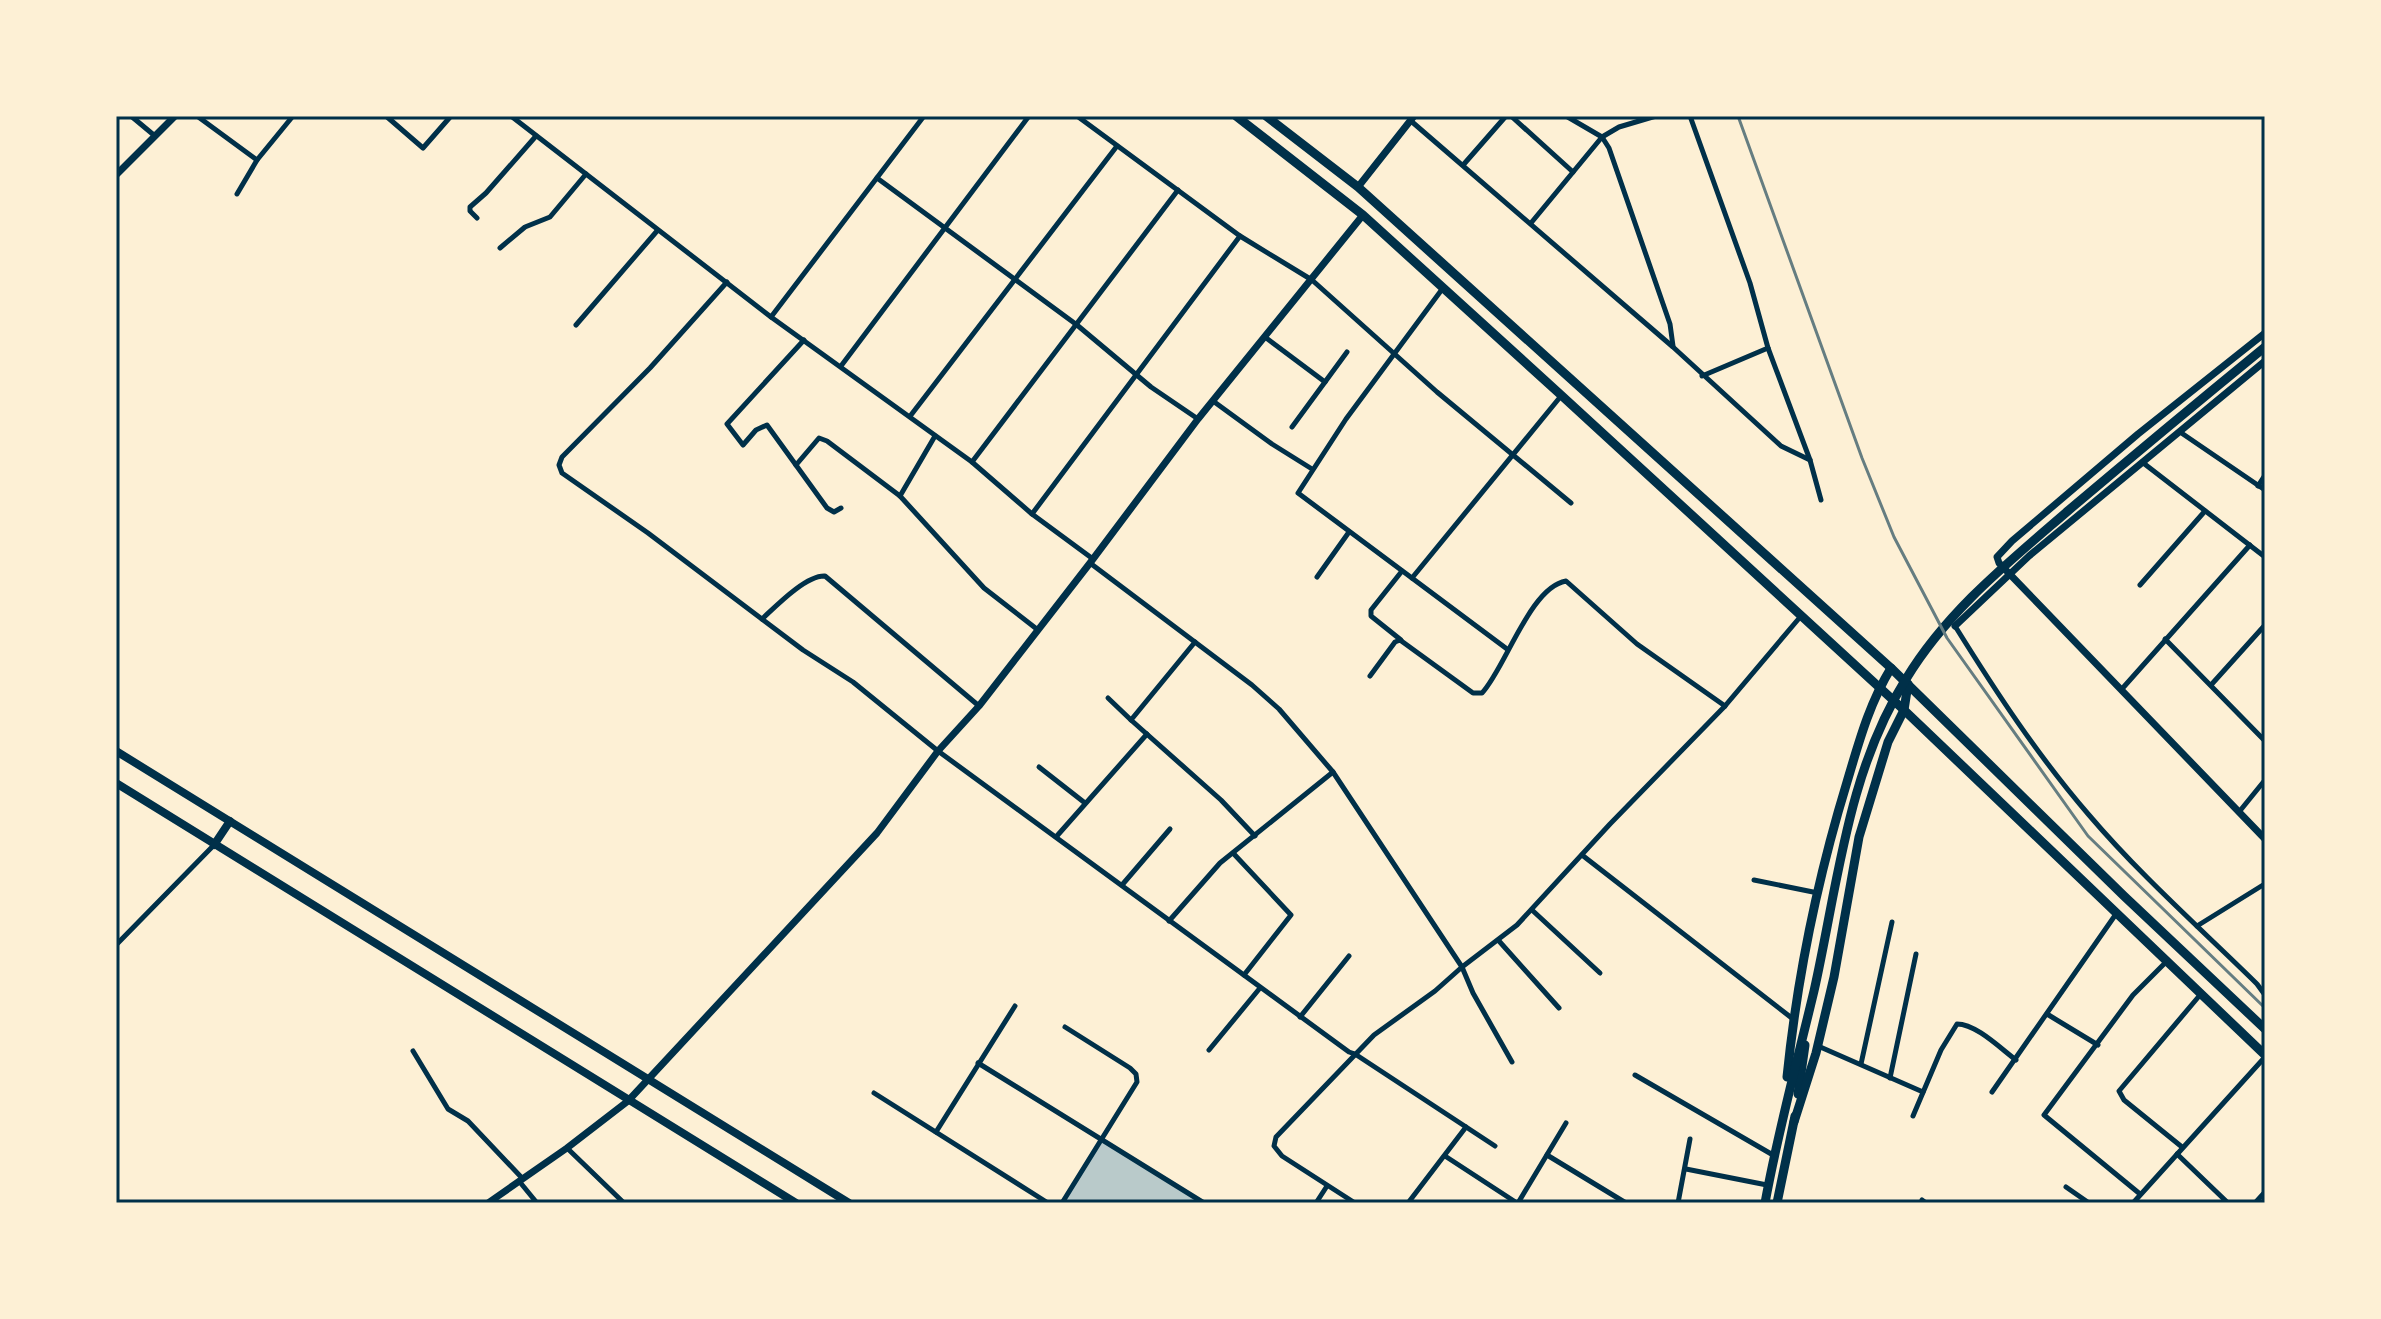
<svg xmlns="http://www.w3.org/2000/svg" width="2381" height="1319" font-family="'Alegreya Sans',sans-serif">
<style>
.green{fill:#b9caca}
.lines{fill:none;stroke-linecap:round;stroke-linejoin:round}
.minor{stroke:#003049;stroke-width:5}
.tertiary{stroke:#003049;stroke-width:7}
.secondary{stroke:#003049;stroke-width:8}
.primary{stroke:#003049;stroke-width:9}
.trunk{stroke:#003049;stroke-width:9}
.rail{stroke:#657d81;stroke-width:3}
.neatline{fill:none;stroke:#003049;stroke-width:3}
</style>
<rect width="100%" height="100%" fill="#fdf0d5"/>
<path class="green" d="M1103 1141 1203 1203H1062Z"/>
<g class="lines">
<g class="minor">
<path d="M131 116 155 136"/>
<path d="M197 116 257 160"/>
<path d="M386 116 423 148 451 116"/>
<path d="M511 116 771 317 972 462 1032 514 1093 559"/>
<path d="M1077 116 1240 236 1312 280 1437 392 1571 503"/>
<path d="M1511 116 1573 172"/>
<path d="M1566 116 1602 137 1609 148 1670 324 1673 346"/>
<path d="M1690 116 1750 283 1768 348 1810 460 1821 500"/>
<path d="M1411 121 1673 347 1781 446 1810 460"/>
<path d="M1464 164 1506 116"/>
<path d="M877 178 1077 325 1151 387 1198 419"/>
<path d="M237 194 257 160 293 116"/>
<path d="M477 218 470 211V207L486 193 536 136"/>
<path d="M1531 223 1602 137 1619 127 1656 116"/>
<path d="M500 248 525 227 550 217 586 174"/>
<path d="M727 282 650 368 562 457 559 465 562 473 648 533 803 650 853 682 938 751 1349 1052 1355 1054 1495 1146"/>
<path d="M1443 288 1346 419 1298 493 1507 649"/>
<path d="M771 317 924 116"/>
<path d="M576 325 657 231"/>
<path d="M1265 337 1325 382"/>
<path d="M804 340 727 424 743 445 756 430 767 425 827 508 834 512 841 508"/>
<path d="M841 366 1029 116"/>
<path d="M1702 376 1768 348"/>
<path d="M1213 401 1272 444 1312 469"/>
<path d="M911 415 1117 146"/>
<path d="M1292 427 1347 352"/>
<path d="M2180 432 2265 490"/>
<path d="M972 462 1178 190"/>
<path d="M2142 462 2265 557"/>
<path d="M796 465 819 438 827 441 900 496 984 588 1038 630"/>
<path d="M2258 486 2265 475"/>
<path d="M900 496 935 436"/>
<path d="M1032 514 1240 236"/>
<path d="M1090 563 1252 685 1279 709 1333 772 1462 967 1473 993 1512 1062"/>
<path d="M1317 577 1349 532"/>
<path d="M1412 578 1561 396"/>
<path d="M2140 585 2205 511"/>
<path d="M762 619C776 606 806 575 825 576L979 706"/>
<path d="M1955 626C1996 692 2038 756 2089 815 2140 875 2200 928 2257 984L2265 995"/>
<path d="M2165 639 2265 741"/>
<path d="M1401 640 1371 616V610L1402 571"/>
<path d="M1195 642 1131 720 1221 800 1255 836"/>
<path d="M1370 676 1395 642 1400 640 1473 693H1482C1505 669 1530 587 1566 581L1637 644 1725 706"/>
<path d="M2211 685 2265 625"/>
<path d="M2121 690 2250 545"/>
<path d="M1108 698 1131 720"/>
<path d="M1039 767 1085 803"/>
<path d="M2239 812 2265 780"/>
<path d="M1056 837 1147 734"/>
<path d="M1233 853 1291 915 1244 975"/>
<path d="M1582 855 1793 1019"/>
<path d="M1754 880 1818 893"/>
<path d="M1122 885 1170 829"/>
<path d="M1532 910 1600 973"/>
<path d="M1169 921 1220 863 1333 772"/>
<path d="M2197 926 2263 885"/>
<path d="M1499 941 1559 1008"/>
<path d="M116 945 214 845"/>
<path d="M2047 1014 2098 1045"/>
<path d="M1300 1017 1349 956"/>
<path d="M1818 1046 1923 1092"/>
<path d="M1209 1050 1260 988"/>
<path d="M413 1051 448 1109 468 1121 522 1178"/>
<path d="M978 1063 1204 1203"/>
<path d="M1861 1064 1892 922"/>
<path d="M1635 1075 1773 1155"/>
<path d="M1890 1078 1916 954"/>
<path d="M1992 1092 2116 914"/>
<path d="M874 1093 1048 1203"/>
<path d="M1913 1116 1941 1050 1957 1024C1976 1024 2000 1048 2016 1060"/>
<path d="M936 1132 1015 1006"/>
<path d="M2182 1147 2124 1100 2119 1091 2200 995"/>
<path d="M567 1148 624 1203"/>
<path d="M2177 1154 2228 1203"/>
<path d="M1547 1155 1626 1203"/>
<path d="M1445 1156 1517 1203"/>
<path d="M1686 1169 1767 1185"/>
<path d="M519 1181 537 1203"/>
<path d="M2066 1187 2089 1203"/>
<path d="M2140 1194 2044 1115 2133 995 2167 961"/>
<path d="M1922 1200 1926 1203"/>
<path d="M1062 1203 1137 1082 1136 1074 1130 1068 1065 1027"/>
<path d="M1316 1203 1327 1186"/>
<path d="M1355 1203 1282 1156 1274 1146 1276 1137 1374 1035 1435 991 1462 967 1517 925 1610 824 1725 706 1801 616"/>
<path d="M1408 1203 1466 1127"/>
<path d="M1518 1203 1566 1123"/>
<path d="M1678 1203 1690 1139"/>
<path d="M2133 1203 2265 1057"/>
<path d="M2255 1203 2265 1192"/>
</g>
<g class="tertiary">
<path d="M116 175 175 116"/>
<path d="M1358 187 1414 116"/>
<path d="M2265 333 2138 434 2012 541 1997 557 1999 563 2265 839"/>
<path d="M1955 626 2029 556 2265 361"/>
<path d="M488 1203 567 1148 628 1101 877 833 938 751 979 706 1090 563 1198 419 1363 215"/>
</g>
<g class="secondary">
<path d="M116 751 849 1203"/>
<path d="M116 783 796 1203"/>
<path d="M214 845 230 821"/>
</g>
<g class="primary">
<path d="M1236 116 1363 215 1561 395 1904 710 2265 1055"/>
<path d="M1266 116 1358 187 1891 668 2124 896 2265 1029"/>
</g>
<g class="trunk">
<path d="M1787 1077C1797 978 1818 877 1847 782 1859 742 1869 704 1891 668"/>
<path d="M1798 1094 1805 1045"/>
<path d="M1794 1122 1816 1053 1834 977 1859 837 1888 742 1904 710 1908 684"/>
<path d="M1765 1203C1778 1131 1797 1062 1814 991 1838 884 1847 773 1906 679 1947 611 2010 561 2069 510 2134 455 2199 401 2265 347"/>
<path d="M1777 1203 1795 1116"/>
</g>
<path class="rail" d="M1738 116 1862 458 1894 537 1947 638 2088 836 2265 1008"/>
</g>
<rect width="2381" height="1319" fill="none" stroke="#fdf0d5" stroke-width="236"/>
<rect x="118" y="118" width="2145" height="1083" class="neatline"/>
</svg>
